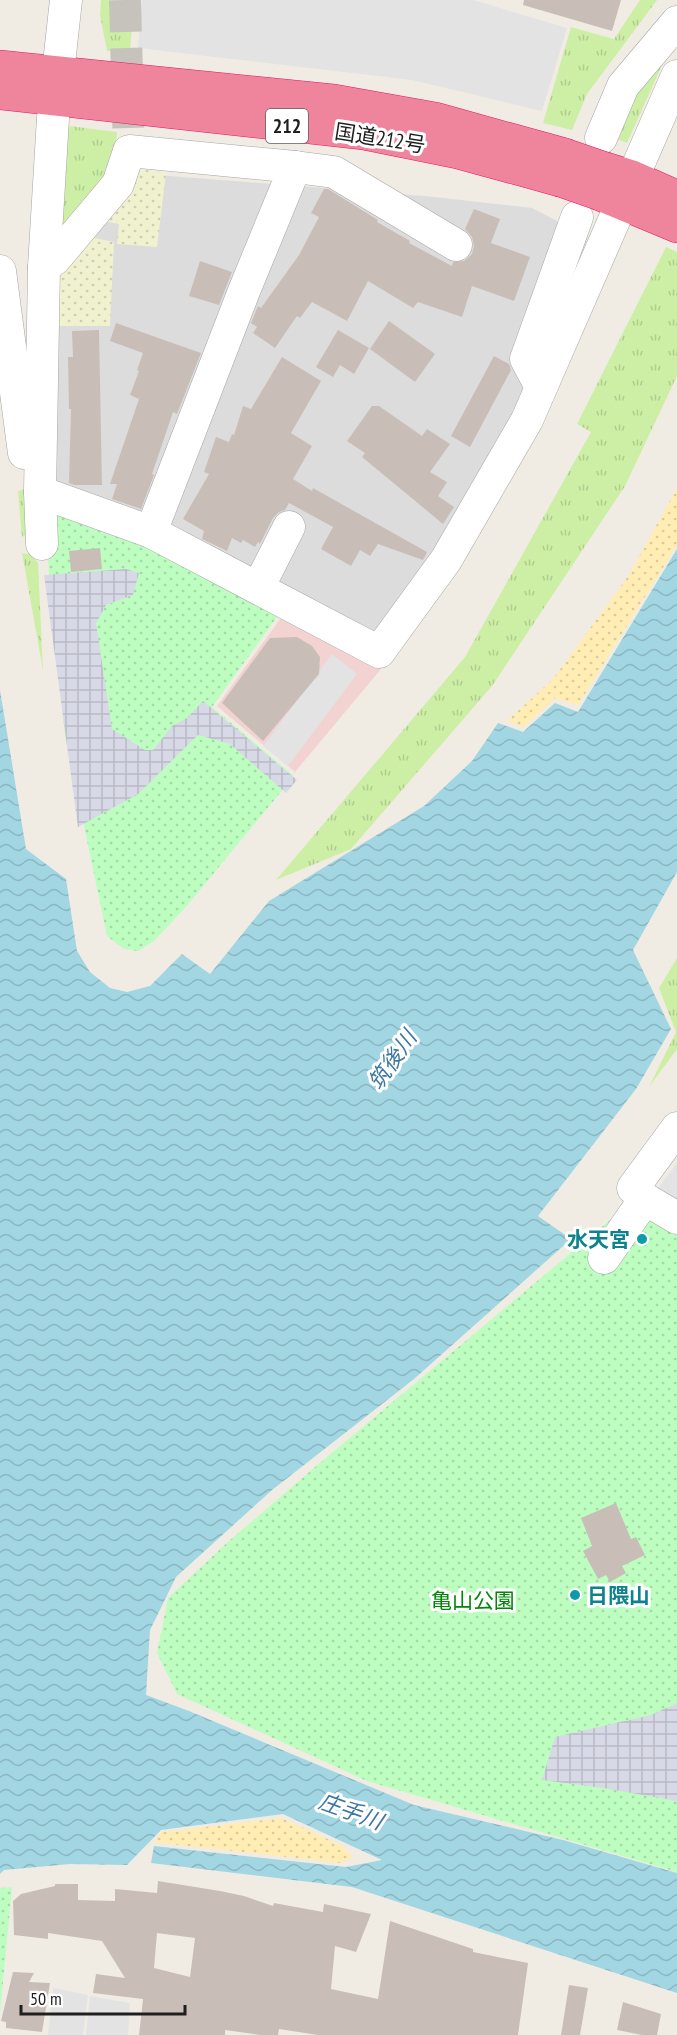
<svg xmlns="http://www.w3.org/2000/svg" width="677" height="2035" font-family="'PT Sans Narrow','Noto Sans JP',sans-serif">
<style>
.residential{fill:#dddcdc}
.commercial{fill:#f3d2d2}
.farmland{fill:url(#farmland-dots)}
.grass{fill:url(#grass-tufts)}
.sand{fill:url(#sand-dots)}
.park{fill:url(#park-dots)}
.parking{fill:#e3e3e3}
.plaza{fill:url(#plaza-grid)}
.water{fill:url(#water-waves)}
.building{fill:#c9beb7;fill-rule:evenodd}
.lines{fill:none;stroke-linecap:round;stroke-linejoin:round}
.minor-tunnel{stroke:#c6c3bd;stroke-width:32;stroke-dasharray:32 16;stroke-linecap:butt}
.minor-casing{stroke:#a6a6a6;stroke-width:33}
.highway-casing{stroke:#ea1567;stroke-width:34}
.minor{stroke:#fff;stroke-width:32}
.highway{stroke:#ee859d;stroke-width:33}
.highway-bridge-casing{stroke:#ea1567;stroke-width:34;stroke-linecap:butt}
.highway-bridge{stroke:#ee859d;stroke-width:33}
.culture-dot{fill:#0f9aa8;stroke:#fff;stroke-width:2}
.labels{text-anchor:middle;dominant-baseline:central;stroke-width:6;stroke-linejoin:round;paint-order:stroke}
.shield{fill:#fff;stroke:#626262;stroke-width:1.5}
.shield-label{font-size:20px;font-weight:bold;fill:#1f1f1f}
.street-label{font-size:21px;fill:#1f1f1f;stroke:#fff}
.culture-label{font-size:21px;font-weight:bold;fill:#0d838f;stroke:#fff;text-anchor:end}
.park-label{font-size:21px;fill:#028708;stroke:#fff}
.water-label{font-size:22px;font-style:italic;fill:#3d77a6;stroke:#fff}
</style>
<defs>
<pattern id="farmland-dots" width="8" height="8" patternUnits="userSpaceOnUse" patternTransform="scale(1.5)"><rect width="8" height="8" fill="#f0f1ce"/><path d="M2 2h.1M6 6h.1" fill="none" stroke="#cdceb0" stroke-width="1.8" stroke-linecap="round"/></pattern>
<pattern id="grass-tufts" width="24" height="20" patternUnits="userSpaceOnUse" patternTransform="scale(1.5)"><rect width="24" height="20" fill="#cdefa5"/><path d="M3 7l-1-3M5 7V3M7 7l1-3M15 17l-1-3M17 17v-4M19 17l1-3" fill="none" stroke="#b0cc8e"/></pattern>
<pattern id="sand-dots" width="8" height="8" patternUnits="userSpaceOnUse" patternTransform="scale(1.5)"><rect width="8" height="8" fill="#ffedb3"/><path d="M2 2h.1M6 6h.1" fill="none" stroke="#dacb9a" stroke-width="1.8" stroke-linecap="round"/></pattern>
<pattern id="park-dots" width="8" height="8" patternUnits="userSpaceOnUse" patternTransform="scale(1.5)"><rect width="8" height="8" fill="#bdfec0"/><path d="M2 2h.1M6 6h.1" fill="none" stroke="#a2d9a5" stroke-width="1.8" stroke-linecap="round"/></pattern>
<pattern id="plaza-grid" width="8" height="8" patternUnits="userSpaceOnUse" patternTransform="scale(1.5)"><rect width="8" height="8" fill="#d8d9e6"/><path d="M0 4h8M4 0v8" fill="none" stroke="#b9bac5"/></pattern>
<pattern id="water-waves" width="16" height="10" patternUnits="userSpaceOnUse" patternTransform="scale(1.5)"><rect width="16" height="10" fill="#a1d6e2"/><path d="M0 5q4-4 8 0t8 0" fill="none" stroke="#8ab7c1"/></pattern>
</defs>
<rect width="100%" height="100%" fill="#f0ece4"/>
<path class="residential" d="M131 173 425 196 532 208 588 237 526 388 481 479 380 637 56 483 53 273Z"/>
<path class="commercial" d="M286 611 379 661 381 669 295 772 217 706Z"/>
<g class="farmland">
<path d="M140 169 166 173 157 247 117 244 119 224 102 221Z"/>
<path d="M90 237 114 242 110 326H58V273Z"/>
</g>
<g class="grass">
<path d="M101 0H134L130 51H107L100 15Z"/>
<path d="M640 0H657L587 94 572 130 543 123 571 27 614 39Z"/>
<path d="M677 32 627 143 610 136Z"/>
<path d="M61 125 117 132 113 179 58 247Z"/>
<path d="M666 247 677 252V376L625 486 492 686 351 849 276 880 465 657 591 432 577 424Z"/>
<path d="M29 488 35 530 22 537 18 491Z"/>
<path d="M22 553 31 555 38 563 43 670Z"/>
<path d="M677 958V1049L649 1087 676 1032 659 988Z"/>
</g>
<g class="sand">
<path d="M677 488V545L578 705 555 698 524 727 507 721 553 679 629 575Z"/>
<path d="M282 1818 343 1846 353 1857 340 1863 153 1842 162 1832Z"/>
</g>
<g class="park">
<path d="M43 497 282 610 212 707 294 776 185 908 154 941 138 951 124 949 107 936 65 735 54 635Z"/>
<path d="M640 1195 677 1217V1872L367 1781 177 1694 157 1653 168 1598 229 1541 321 1462Z"/>
<path d="M12 1887 0 2014V1888Z"/>
</g>
<g class="parking">
<path d="M142 0H473L567 28 542 111 412 80 138 48Z"/>
<path d="M332 654 357 674 288 766 263 746Z"/>
<path d="M677 1163V1201L659 1187Z"/>
<path d="M53 1988 88 1995 83 2035H48Z"/>
<path d="M90 1996 130 2003 128 2035H86Z"/>
</g>
<g class="plaza">
<path d="M126 569 139 573 133 595 106 605 96 623 112 729 145 750H153L172 726 187 718 203 701 297 780 286 793 230 744 198 735 138 794 78 827 44 575Z"/>
<path d="M677 1703V1801L603 1788 542 1780 555 1737 651 1715Z"/>
</g>
<path class="water" d="M677 549V872L633 950 671 1029 636 1089 538 1216 571 1239 414 1379 272 1490 176 1577 150 1630 146 1695 189 1711 414 1805 563 1840 677 1873V1993L352 1887 151 1863 154 1846 346 1867 382 1860 283 1814 161 1830 127 1865 70 1864 4 1870 0 1874V690L26 849 66 879 77 951 90 972 110 988 127 992 150 986 182 954 210 974 269 901 424 806 472 761 498 723 523 732 555 703 578 712Z"/>
<g class="building">
<path d="M524 0H621L612 31 523 5Z"/>
<path d="M324 189H328L378 220 377 222 410 241 409 243 452 266 453 262 464 261 472 254 474 246 472 237 465 229 474 209 500 219 491 243 530 257 514 301 472 286 462 317 418 302 413 308 368 281 347 321 312 302 300 318 297 316 275 348 253 333 257 327 251 323 258 306 261 308 299 255 319 217 311 213Z"/>
<path d="M200 261 232 272 219 305 189 296Z"/>
<path d="M389 321 435 354 415 382 370 349Z"/>
<path d="M116 323 201 353 177 414 173 412 152 474 154 475 141 509 112 499 117 484H110L139 399 130 395 139 371 137 370 143 353 110 341Z"/>
<path d="M99 330 102 485H75L69 483 71 409H69L68 357H73L72 331Z"/>
<path d="M338 330 369 348 354 374 340 365 333 377 316 367Z"/>
<path d="M494 356 509 364 511 370 470 447 451 436Z"/>
<path d="M282 357 321 381 291 433 312 446 293 479 312 491 313 488 427 552 423 560 378 544 370 556 360 550 351 566 321 549 333 527 289 503 285 510 279 512 273 518 260 544 258 542 255 547 243 540 241 543 232 538 227 551 202 539 204 531 183 519 209 474 204 472 216 437 229 442 232 434 234 435 243 406 251 409Z"/>
<path d="M372 406H379L422 436 427 429 450 444 430 472 447 482 438 496 454 507 443 524 362 457 365 453 347 441Z"/>
<path d="M100 548 102 569 71 572 69 551Z"/>
<path d="M297 637 312 646 320 657 319 674 263 741 222 703 270 638Z"/>
<path d="M616 1503 631 1539 636 1537 645 1555 622 1566 626 1573 610 1582 606 1575 598 1579 583 1551 592 1546 581 1518Z"/>
<path d="M158 1881 220 1891 244 1896 273 1906 274 1903 323 1912 324 1904 371 1914 356 1952 335 1946 331 1989 378 1999 390 1921 473 1949V1952L528 1963 518 2035H318L279 2029 278 2035H261L225 2030V2035H139L143 1999 93 1993 96 1974 125 1978 102 1941 48 1933V1939L14 1935 13 1901 21 1894 55 1886V1884H78V1900L115 1901V1889L157 1893ZM157 1933 195 1938 190 1977 154 1968Z"/>
<path d="M13 1972 34 1973 29 1982 50 1983 42 2032 6 2028V2022L1 2021Z"/>
<path d="M569 1985 588 1988 580 2035H561Z"/>
<path d="M623 2002 661 2014 657 2035H642L617 2030Z"/>
</g>
<g class="lines">
<path class="minor-tunnel" d="M125 0 129 151"/>
<defs>
<g id="minor">
<path d="M601 138 623 86 677 22"/>
<path d="M295 167 334 172 456 245"/>
<path d="M44 267 55 259 118 184 129 151 295 167 244 291 151 532"/>
<path d="M0 271 24 453"/>
<path d="M541 387 526 359 577 217"/>
<path d="M40 492 151 532 379 652 446 560 527 420 677 76"/>
<path d="M42 544 40 492 44 267 53 118 66 0"/>
<path d="M258 588 289 527"/>
<path d="M677 1128 633 1188 645 1199 677 1218"/>
<path d="M604 1258 645 1199"/>
</g>
<g id="highway">
<path d="M0 67 334 101 435 119 565 155"/>
<path d="M0 93 364 133 458 152 560 180"/>
<path d="M606 169 632 177 677 197"/>
<path d="M600 194 677 226"/>
</g>
</defs>
<use href="#minor" class="minor-casing"/>
<use href="#highway" class="highway-casing"/>
<use href="#minor" class="minor"/>
<use href="#highway" class="highway"/>
<defs>
<g id="highway-bridge">
<path d="M565 155 606 169"/>
<path d="M560 180 600 194"/>
</g>
</defs>
<use href="#highway-bridge" class="highway-bridge-casing"/>
<use href="#highway-bridge" class="highway-bridge"/>
</g>
<g class="culture-dot">
<circle cx="642" cy="1239" r="6"/>
<circle cx="575" cy="1595" r="6"/>
</g>
<g class="labels">
<rect class="shield" x="266" y="109" width="42" height="34" rx="4.5"/>
<g class="shield-label">
<text x="287" y="126">212</text>
</g>
<g class="street-label">
<text transform="translate(380 138) rotate(9)">国道212号</text>
</g>
<g class="culture-label">
<text x="630" y="1239">水天宮</text>
<text x="587" y="1595" text-anchor="start">日隈山</text>
</g>
<g class="park-label">
<text x="473" y="1600">亀山公園</text>
</g>
<g class="water-label">
<text transform="translate(392 1060) rotate(-55)">筑後川</text>
<text transform="translate(351 1811) rotate(20)">庄手川</text>
</g>
</g>
<path d="M21 2005v9h164v-9" fill="none" stroke="#1f1f1f" stroke-width="3"/>
<text x="30" y="2005" font-size="18" fill="#1f1f1f" stroke="#ffffff" stroke-width="4.5" paint-order="stroke">50 m</text>
</svg>
